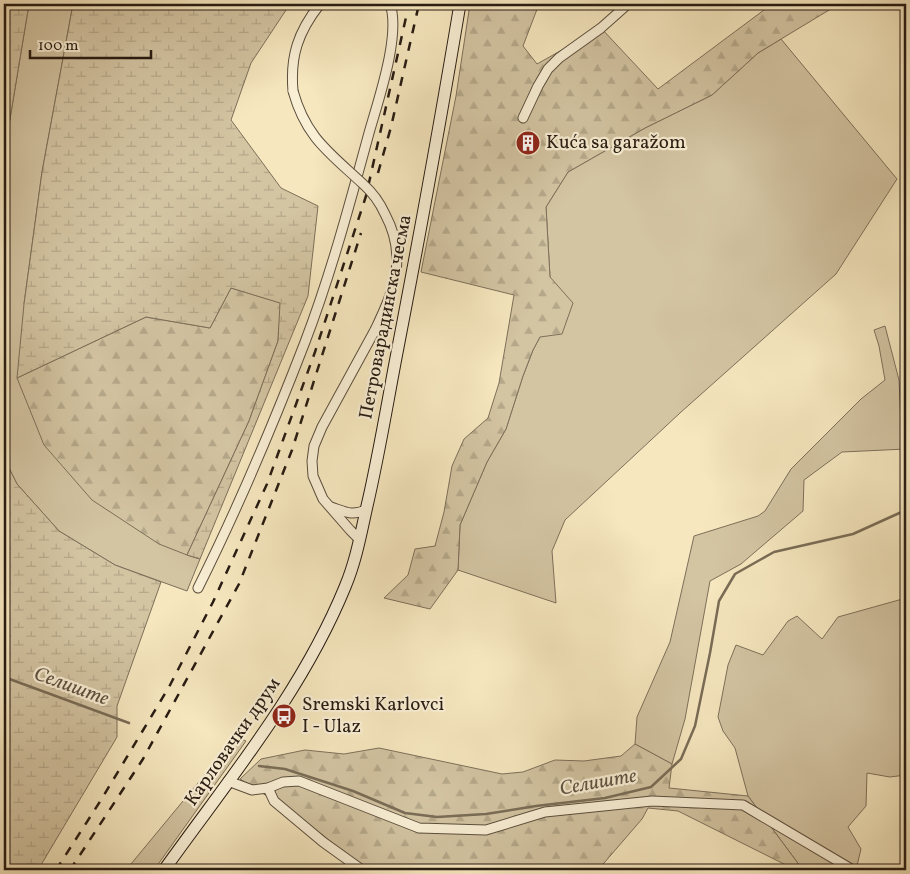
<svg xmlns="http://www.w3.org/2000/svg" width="910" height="874" font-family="Vollkorn,serif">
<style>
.green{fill:#d3c4a2;stroke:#7d705a}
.forest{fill:url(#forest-firs);stroke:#7d705a}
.wetland{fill:url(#wetland-marsh);stroke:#7d705a}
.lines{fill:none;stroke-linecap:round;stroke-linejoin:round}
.stream{stroke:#796c56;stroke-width:2.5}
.minor-casing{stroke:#5b4e3d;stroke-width:11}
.secondary-casing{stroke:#271b12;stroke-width:13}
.minor{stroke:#f9efd5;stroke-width:9}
.secondary{stroke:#f9efd5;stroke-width:11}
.rail{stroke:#271b12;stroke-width:2.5;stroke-dasharray:9 9;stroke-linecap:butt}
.minor-bridge-casing{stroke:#5b4e3d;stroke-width:11;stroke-linecap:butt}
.minor-bridge{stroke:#f9efd5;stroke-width:9}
.labels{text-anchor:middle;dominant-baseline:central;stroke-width:4.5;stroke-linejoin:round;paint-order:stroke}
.poi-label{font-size:19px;fill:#271b12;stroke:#f9efd5;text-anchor:start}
.street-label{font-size:19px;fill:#271b12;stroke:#f9efd5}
.water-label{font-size:20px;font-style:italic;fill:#5e5140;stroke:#f9efd5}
</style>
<defs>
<pattern id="forest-firs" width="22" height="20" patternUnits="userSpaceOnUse" patternTransform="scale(1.25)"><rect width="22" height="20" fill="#d3c4a2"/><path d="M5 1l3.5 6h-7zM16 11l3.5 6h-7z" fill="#b5a88a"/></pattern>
<pattern id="wetland-marsh" width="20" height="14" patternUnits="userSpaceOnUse" patternTransform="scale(1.25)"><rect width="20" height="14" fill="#d3c4a2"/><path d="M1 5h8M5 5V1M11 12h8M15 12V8" fill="none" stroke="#b5a88a"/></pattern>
</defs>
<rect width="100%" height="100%" fill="#f6e7bf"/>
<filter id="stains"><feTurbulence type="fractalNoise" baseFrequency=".004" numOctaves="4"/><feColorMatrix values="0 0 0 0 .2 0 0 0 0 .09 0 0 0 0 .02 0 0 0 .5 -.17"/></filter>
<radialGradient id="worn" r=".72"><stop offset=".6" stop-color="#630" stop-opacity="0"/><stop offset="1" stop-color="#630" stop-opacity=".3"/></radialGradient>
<g class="green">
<path d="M29 4H73L42 172 24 304 187 555 200 559 187 591 115 565 59 531 17 484 4 458V155Z"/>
<path d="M781 39 897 179 836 274 680 413 565 520 552 551 556 603 458 570 460 525 487 462 506 429 523 376 533 350 540 337 550 277 546 207 568 172 645 128 712 95 758 53Z"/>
<path d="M885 326 899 380 901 424 906 425V449L842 452 804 480 803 511 741 564 710 581 685 719 672 764 635 744 637 717 670 642 694 536 758 516 765 511 791 469 861 399 885 380 879 346 874 330Z"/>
<path d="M906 598V775L890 777 867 773 866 806 848 827 861 849 856 870H803L748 796 735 748 723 731 718 717 728 665 736 645 763 655 788 621 797 616 822 639 838 617Z"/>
<path d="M236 737 246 741 154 870H126Z"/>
</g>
<g class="forest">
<path d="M470 4H539L523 46 537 64 601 28 658 89 772 4H839L758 53 712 95 645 128 568 172 546 207 550 277 573 303 562 334 540 337 533 350 523 376 506 429 487 462 460 525 458 570 430 609 384 598 408 575 415 549 435 546 444 512 452 466 464 439 488 418 499 383 514 295 421 272 456 96Z"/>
<path d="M231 288 281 303 278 341 249 421 187 555 159 544 92 500 44 445 17 378 146 317 210 328Z"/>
<path d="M635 744 672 764 669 788 748 796 803 870H796L678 811 648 808 642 819 598 870H367L297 815 240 779 261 759 305 750 344 754 379 748 502 774 523 772 555 760 584 761 621 756Z"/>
</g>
<g class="wetland">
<path d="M4 4H29L4 155Z"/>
<path d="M73 4H290L251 63 231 120 281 188 318 206 308 296 200 559 187 555 249 421 278 341 280 303 231 288 210 328 146 317 17 378 24 304 42 172Z"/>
<path d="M4 458 17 484 59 531 115 565 161 582 117 706V737L38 870H4Z"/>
</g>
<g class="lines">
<g class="stream">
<path d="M4 677 129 723"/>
<path d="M259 766 285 769 353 791 405 813 437 817 486 814 536 806 605 798 651 787 681 759 695 726 710 653 719 601 735 574 774 552 853 534 906 510"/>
</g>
<defs>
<g id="minor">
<path d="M293 91C290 56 298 32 320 4"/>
<path d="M523 118 538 86 548 69 559 58 601 28 628 4"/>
<path d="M331 507C346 512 351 516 366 510"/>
<path d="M360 540 350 530 323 499 313 476 312 461 314 446 322 427 375 330"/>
<path d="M198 588C238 508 273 425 305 342 331 274 350 203 369 133 378 101 401 35 390 4"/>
<path d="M228 781 252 790 268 788 283 782 299 781 419 828 486 830 545 812 652 801 743 805 853 870"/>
<path d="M268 788 274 801 323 842 362 870"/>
</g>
<path id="secondary" d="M164 870C229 779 302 692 345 587 356 561 361 533 367 506 378 459 386 411 395 363 418 244 440 124 460 4"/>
</defs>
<use href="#minor" class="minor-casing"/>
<use href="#secondary" class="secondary-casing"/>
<use href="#minor" class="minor"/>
<use href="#secondary" class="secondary"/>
<g class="rail">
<path d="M378 173 391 127 419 4"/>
<path d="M56 870 101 800 169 687 213 602 267 484 315 352 366 196 409 4"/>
<path d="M70 870 143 759 239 584 292 450 361 233"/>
</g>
<defs>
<path id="minor-bridge" d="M293 91C306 138 330 153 363 184 372 192 380 203 385 214 408 257 394 290 375 330"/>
</defs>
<use href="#minor-bridge" class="minor-bridge-casing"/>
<use href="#minor-bridge" class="minor-bridge"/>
</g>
<defs>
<symbol id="building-disc" viewBox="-11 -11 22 22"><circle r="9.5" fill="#8f2418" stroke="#f9efd5"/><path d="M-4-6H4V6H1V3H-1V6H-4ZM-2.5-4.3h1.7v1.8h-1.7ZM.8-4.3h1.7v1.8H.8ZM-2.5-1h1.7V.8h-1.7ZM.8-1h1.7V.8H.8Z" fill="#fff"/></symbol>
<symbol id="bus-disc" viewBox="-11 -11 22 22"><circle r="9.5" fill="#8f2418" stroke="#f9efd5"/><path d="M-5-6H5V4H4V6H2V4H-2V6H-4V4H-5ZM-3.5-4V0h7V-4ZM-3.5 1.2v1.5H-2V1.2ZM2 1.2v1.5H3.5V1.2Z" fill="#fff"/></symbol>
</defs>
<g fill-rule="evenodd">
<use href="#building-disc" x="514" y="129" width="28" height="28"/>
<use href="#bus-disc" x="270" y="702" width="28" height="28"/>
</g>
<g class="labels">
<g class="poi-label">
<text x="546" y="143">Kuća sa garažom</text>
<text x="302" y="705">Sremski Karlovci<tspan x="302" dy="22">I - Ulaz</tspan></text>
</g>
<g class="street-label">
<text transform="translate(386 317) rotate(-79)">Петроварадинска чесма</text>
<text transform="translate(233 742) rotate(-55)">Карловачки друм</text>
</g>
<g class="water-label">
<text transform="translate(71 687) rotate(20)">Селиште</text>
<text transform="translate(598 783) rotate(-10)">Селиште</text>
</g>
</g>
<rect width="910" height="874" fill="none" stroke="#f6e7bf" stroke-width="20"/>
<rect x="5" y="5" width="900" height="864" fill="none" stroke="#271b12" stroke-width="2.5"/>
<rect x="10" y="10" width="890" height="854" fill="none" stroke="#271b12"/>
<path d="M30 50v8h121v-8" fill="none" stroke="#271b12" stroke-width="2.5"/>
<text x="38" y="50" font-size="15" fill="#271b12" stroke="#f9efd5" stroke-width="4" paint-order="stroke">100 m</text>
<rect width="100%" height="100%" filter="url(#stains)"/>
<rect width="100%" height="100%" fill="url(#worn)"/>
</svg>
